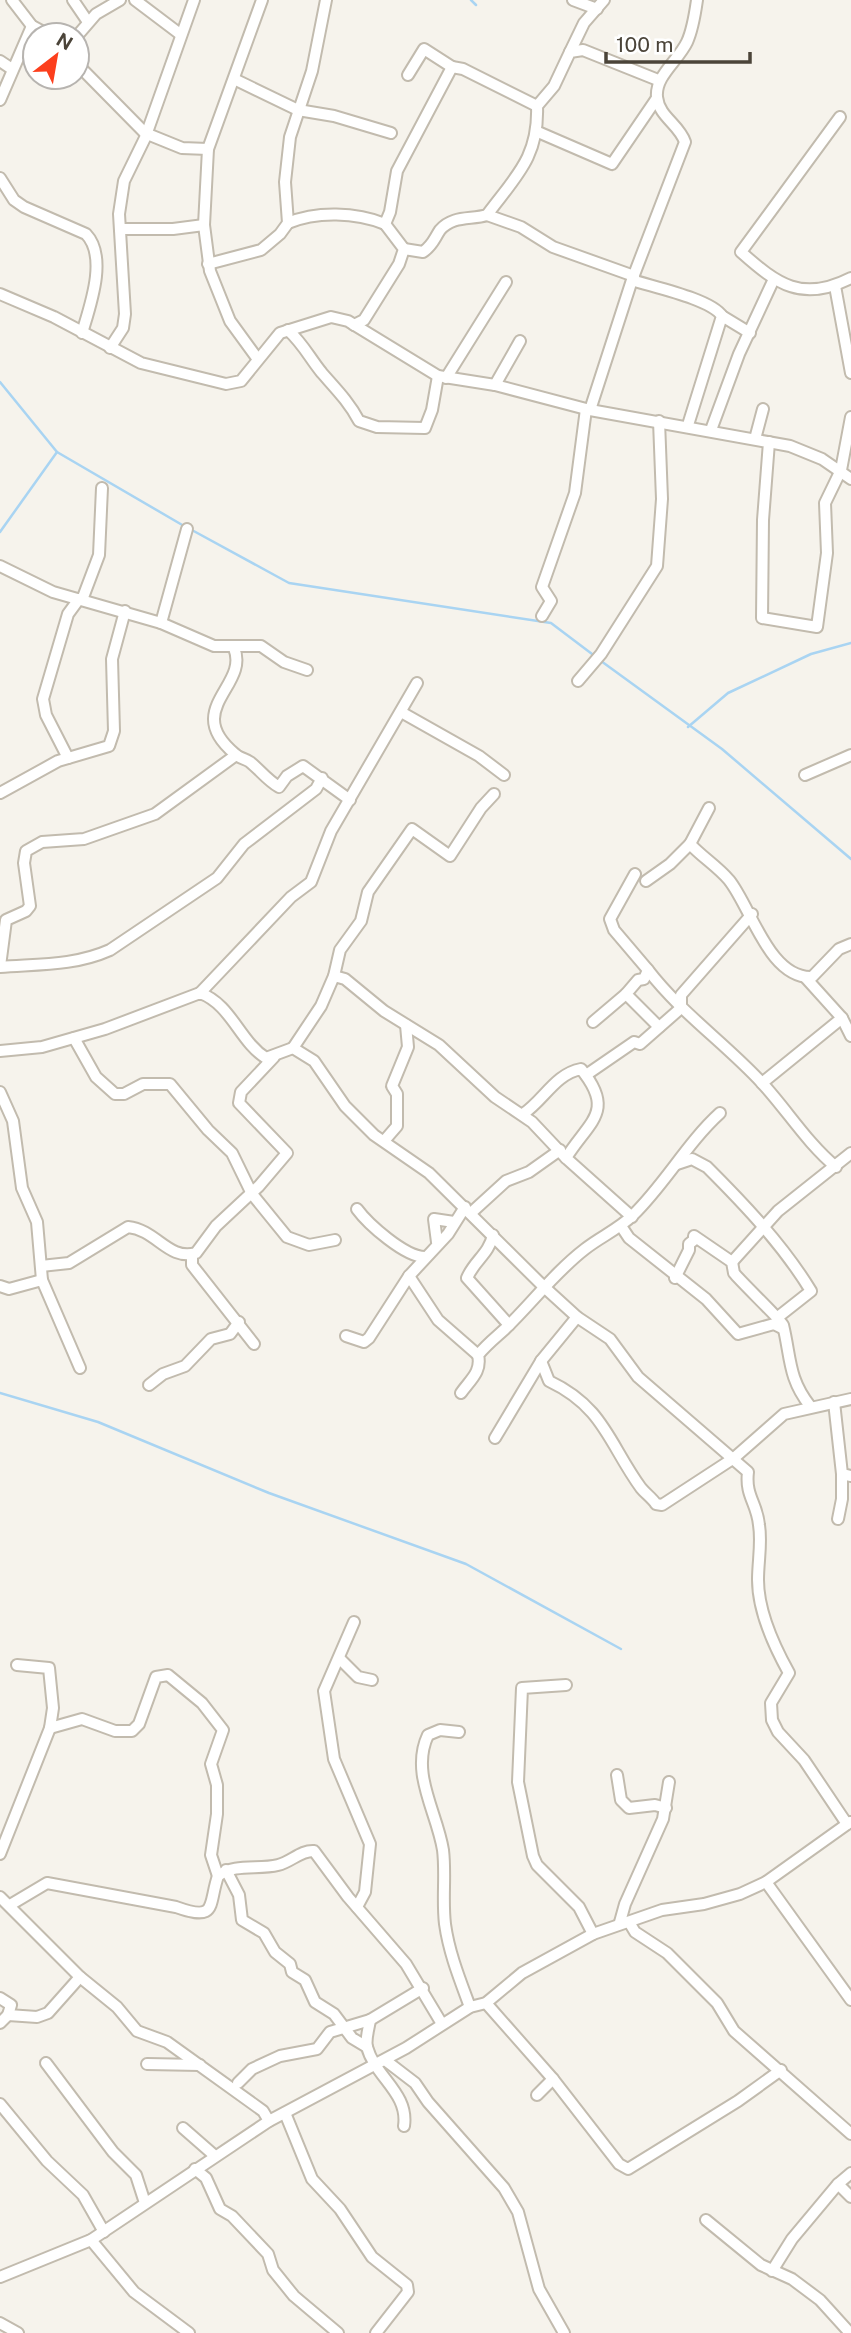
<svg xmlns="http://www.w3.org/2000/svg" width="851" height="2333" font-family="'Public Sans',sans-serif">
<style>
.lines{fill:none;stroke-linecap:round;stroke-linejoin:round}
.stream{stroke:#a9d4f2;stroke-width:2.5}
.street-casing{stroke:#c2bbae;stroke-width:14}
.street{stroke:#fff;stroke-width:10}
</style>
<rect width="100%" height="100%" fill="#f6f3ec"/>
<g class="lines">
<g class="stream">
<path d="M471 0 476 5"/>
<path d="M0 382 57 452 184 526"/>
<path d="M190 529 289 583 551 623 596 657"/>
<path d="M0 532 57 452"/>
<path d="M601 661 722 749 851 859"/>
<path d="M688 727 728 693 811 654 851 643"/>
<path d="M0 1393 98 1422 269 1493 466 1564 621 1649"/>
</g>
<defs>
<g id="street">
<path d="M12 0 32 26 49 35"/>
<path d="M73 0 88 22"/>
<path d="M135 0 180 34"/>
<path d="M573 0 597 9"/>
<path d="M77 36 96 14 120 0"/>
<path d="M570 52 584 23 604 0"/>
<path d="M0 61 12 69"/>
<path d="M77 64 145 133 182 148 208 149"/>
<path d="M408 75 424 49 452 67"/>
<path d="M234 79 298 110 334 116 391 133"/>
<path d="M0 100 32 26"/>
<path d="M840 117 741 252C777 284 802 303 851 278"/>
<path d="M538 132 612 164 657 98"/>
<path d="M0 178 14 200 24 207 86 234C108 257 90 306 82 333"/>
<path d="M487 215 521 227 553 247 634 276"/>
<path d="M288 223C316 211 356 212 385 224L390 212 397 171 452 67 463 69 537 106"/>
<path d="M120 229H173L204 225"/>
<path d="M404 249 423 252C433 245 434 239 440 230 453 215 471 220 487 215 516 176 539 157 537 106L554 86 570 52 583 50 658 80"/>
<path d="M208 264 261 250 280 234 288 223 285 182 290 137 312 71 326 0"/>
<path d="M632 280C653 287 711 299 722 316L688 425"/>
<path d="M835 286 851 373"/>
<path d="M0 294 54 317 141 363 226 384 241 381 280 333 331 317 348 321 438 376 495 385 590 410 790 446 822 459 851 479"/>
<path d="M722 316 750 333"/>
<path d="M354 325 364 320 399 264 404 249 385 224"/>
<path d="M288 330C304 345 309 357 322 373 336 389 349 402 359 421L377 427 425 428 432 410 438 376"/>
<path d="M110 348 123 328 125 314 119 214 124 181 145 138 194 0"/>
<path d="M257 358 230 321 210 271 204 225 208 149 262 0"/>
<path d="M446 378 506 282"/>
<path d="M495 385 520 341"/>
<path d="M590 410 632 280 685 142C679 124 659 117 657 97 655 76 678 61 687 42 693 29 695 14 697 0"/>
<path d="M711 430 739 354 773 281"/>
<path d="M755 439 763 409"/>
<path d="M769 442 763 520 762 618 817 627 827 553 825 503 841 470 851 417"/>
<path d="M0 566 53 592 161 623 214 646H261L284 662 307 670"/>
<path d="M82 600 99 555 102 488"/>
<path d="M542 616 551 601 542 587 575 493 586 409"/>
<path d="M161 623 187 529"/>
<path d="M234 648C250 686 181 709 235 754 239 758 246 759 250 762 260 770 267 780 279 787L287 776 303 766 350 800"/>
<path d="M578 681 601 654 657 566 662 499 659 421"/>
<path d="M401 712 479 756 504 775"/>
<path d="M68 758 46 715 43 699 68 614 79 599"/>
<path d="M805 775 851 755"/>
<path d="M0 793 58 761 109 746 114 731 112 659 125 611"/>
<path d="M690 844C702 857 717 866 729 880 751 907 769 979 812 977L839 949 851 944"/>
<path d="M635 874 610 919 614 930 648 970 644 979 638 980 626 994 659 1027"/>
<path d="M646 881 670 864 690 844 709 808"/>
<path d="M0 966 6 920 26 911 30 906 24 863 26 851 42 842 84 839 155 814 236 755"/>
<path d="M0 967C38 964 74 966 110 950L217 878 244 844 316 789 322 778"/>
<path d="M648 970C681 1013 725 1043 762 1083 787 1110 807 1143 836 1167"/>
<path d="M334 976 345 979 384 1011 439 1045 495 1097 532 1122 566 1158"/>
<path d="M805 977 842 1018 851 1036"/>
<path d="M200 993 291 897 311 882 331 831 417 683"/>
<path d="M593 1022 626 994"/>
<path d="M74 1038 96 1077 115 1094H124L143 1084H170L208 1130 232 1153 252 1194 287 1237 309 1245 335 1240"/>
<path d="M293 1048 321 1006 334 976 340 950 361 921 368 892 412 829 450 856 481 808 494 794"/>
<path d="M0 1051 42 1047 105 1029 200 993C231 1004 240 1042 266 1058L293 1048 314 1061 345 1106 374 1135 429 1173 543 1286 577 1317 610 1339 638 1377 748 1472C745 1496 757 1503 759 1525 762 1543 758 1561 758 1580 758 1611 774 1646 789 1673L771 1703 772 1720 778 1732 804 1760 847 1824"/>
<path d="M586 1075 634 1042 640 1044 681 1008V995L752 914"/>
<path d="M762 1083 842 1018"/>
<path d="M0 1092 13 1121 22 1188 37 1222 42 1280 80 1368"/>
<path d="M523 1114C544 1100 555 1074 581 1069 616 1112 589 1121 566 1158L632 1217"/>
<path d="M384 1141 397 1126V1094L392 1086 408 1047 406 1025"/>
<path d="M677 1164 692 1159 707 1167C745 1205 783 1245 811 1291L778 1317"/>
<path d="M357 1209C368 1224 405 1257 425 1257"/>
<path d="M472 1212 506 1181 529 1172 560 1150"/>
<path d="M621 1226 629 1238 706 1299 738 1334 774 1324 782 1328"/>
<path d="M493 1235C489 1254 474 1261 467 1278L509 1325"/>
<path d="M437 1242 434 1219 454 1222"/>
<path d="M192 1255V1265L254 1344"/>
<path d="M732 1262 778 1211 851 1153"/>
<path d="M41 1266 69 1263 128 1227C157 1230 168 1261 196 1253L216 1226 259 1186 287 1153 239 1103 241 1092 274 1057"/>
<path d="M409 1276 438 1320 478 1355"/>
<path d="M675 1278 689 1250V1244L694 1240V1236L732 1262 734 1273C741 1282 782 1321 783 1325 791 1358 788 1378 810 1406"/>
<path d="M0 1286 9 1289 42 1280"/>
<path d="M346 1336 364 1342 369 1338 409 1276 448 1234 465 1207"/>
<path d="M541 1361 549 1381C604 1407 609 1444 641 1488 646 1494 652 1498 656 1504L662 1505 734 1458 784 1414 851 1399"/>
<path d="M149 1385 163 1374 185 1366 211 1339 230 1334 239 1322"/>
<path d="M461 1393C470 1380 482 1372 478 1355 487 1344 495 1338 505 1329 532 1303 555 1272 585 1249 600 1237 619 1229 633 1215 665 1184 687 1143 720 1113"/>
<path d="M834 1402 842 1474 851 1476"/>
<path d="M495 1438 541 1361 577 1317"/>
<path d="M838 1519 842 1499V1474"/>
<path d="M354 1622 324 1691 334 1759 370 1844 365 1892 357 1907"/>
<path d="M339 1658 358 1677 372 1680"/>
<path d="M566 1685 522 1688 518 1782 533 1856 537 1865 579 1907 593 1934"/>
<path d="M50 1728 82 1719 115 1731H132L139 1724 156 1677 168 1675 202 1703 223 1730 211 1764 217 1785V1814L211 1855 218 1876"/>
<path d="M459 1732 440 1730 428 1735C410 1773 437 1812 443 1850 446 1874 442 1899 445 1924 449 1953 460 1980 470 2007"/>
<path d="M617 1775 621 1800 629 1808 655 1805 666 1808"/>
<path d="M0 1854 50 1728 53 1708 49 1668 17 1665"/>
<path d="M226 1870 239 1895 242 1920 264 1933 275 1952 290 1964 292 1972 305 1980 315 2002 334 2014 352 2038 367 2047"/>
<path d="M766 1882 851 2000"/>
<path d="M0 1897 80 1977 117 2007 137 2031 167 2042 263 2111 269 2121"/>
<path d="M10 1905 47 1883 176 1907C218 1922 208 1905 218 1876 235 1863 258 1870 278 1865 291 1862 301 1850 314 1851L348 1897 406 1964 442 2024"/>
<path d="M620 1922 625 1904 663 1819 669 1782"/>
<path d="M629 1922 635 1932 667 1953 717 2003 734 2031 851 2134"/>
<path d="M0 1998 11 2005 8 2015 0 2023"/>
<path d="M486 2003 553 2079 619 2164 628 2169 738 2101 781 2070"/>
<path d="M8 2015 37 2017 48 2013 80 1977"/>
<path d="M370 2020C369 2028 365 2039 367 2047 375 2077 409 2093 404 2126"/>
<path d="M385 2060 415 2083 428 2102 504 2188 518 2212 539 2289 564 2333"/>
<path d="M46 2063 113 2152 136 2175 145 2203"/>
<path d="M147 2064 200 2065"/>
<path d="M238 2083 252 2069 280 2056 317 2049 330 2032 370 2020 423 1988"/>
<path d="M537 2095 553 2079"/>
<path d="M0 2104 47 2161 83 2195 104 2232"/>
<path d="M285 2113 312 2179 340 2209 372 2257 407 2285 408 2292 376 2333"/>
<path d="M183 2128 215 2156"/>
<path d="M195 2169 206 2178 220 2209 232 2216 268 2254 273 2270 294 2296 338 2333"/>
<path d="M851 2173 838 2184 851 2197"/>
<path d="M706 2220 761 2265 792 2279 820 2300 850 2333"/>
<path d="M91 2240 134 2292 189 2333"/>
<path d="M772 2271 792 2239 838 2184"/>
<path d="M0 2277 91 2240 269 2121 406 2048 470 2007 486 2003 522 1973 593 1934 662 1910 704 1904 740 1894 766 1882 850 1822"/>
<path d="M0 2323 18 2333"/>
</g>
</defs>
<use href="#street" class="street-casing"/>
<use href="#street" class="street"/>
</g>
<g transform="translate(56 56) rotate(31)"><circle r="33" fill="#ffffff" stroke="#b7b4b0" stroke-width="2"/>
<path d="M0-5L12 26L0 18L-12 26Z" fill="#fc3f1d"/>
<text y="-10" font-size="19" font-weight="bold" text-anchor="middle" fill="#4b4439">N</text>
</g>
<path d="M606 52v10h144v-10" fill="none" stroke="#4b4439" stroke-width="3.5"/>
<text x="616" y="52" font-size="21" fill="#4b4439" stroke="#ffffff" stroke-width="5" paint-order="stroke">100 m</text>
</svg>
